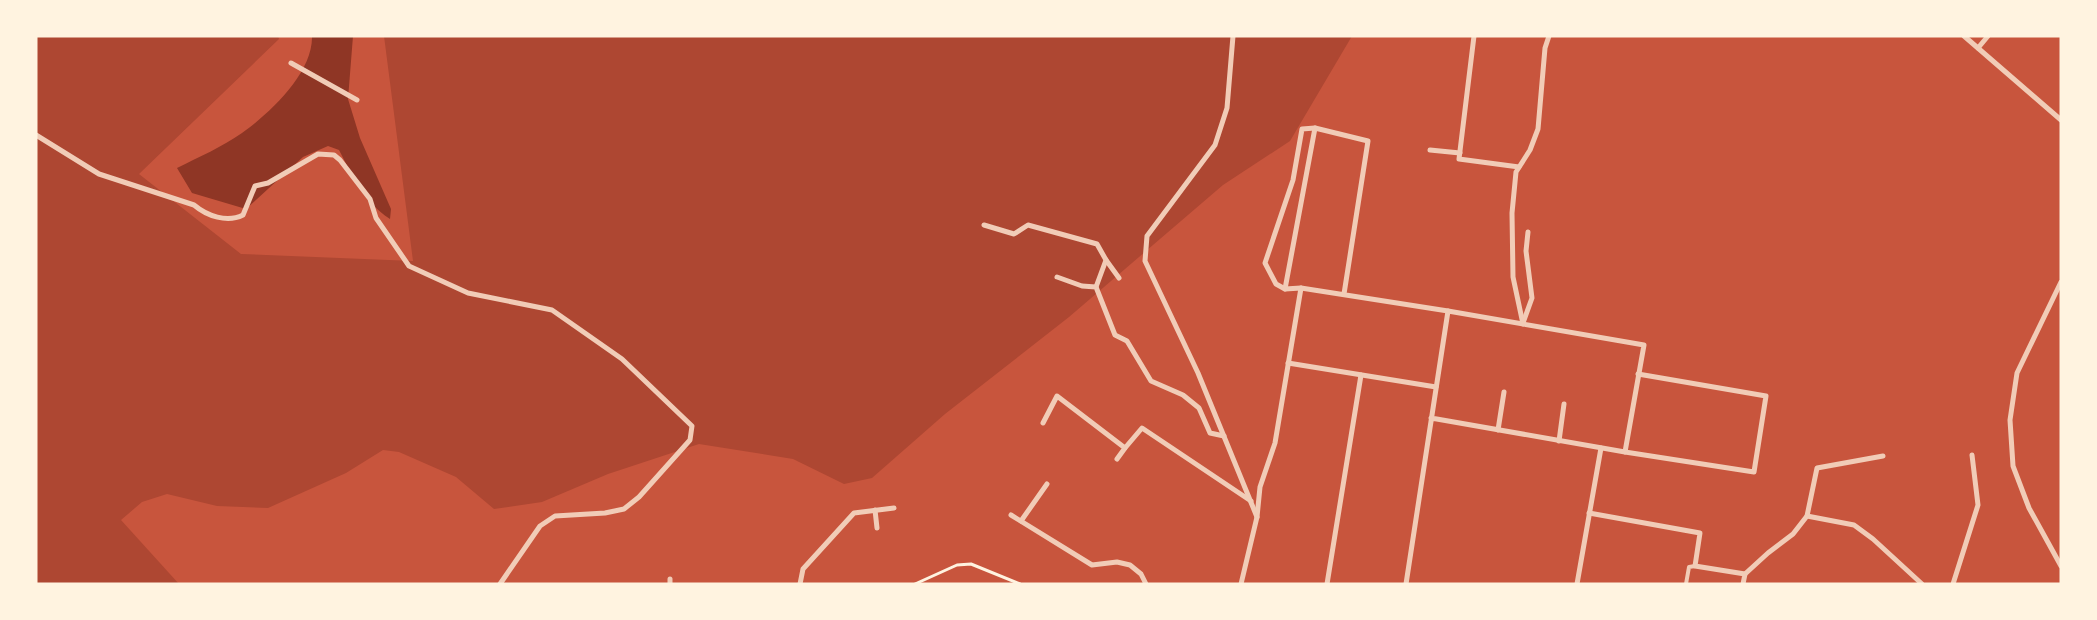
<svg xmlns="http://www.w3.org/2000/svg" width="2097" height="620" font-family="Bitter,serif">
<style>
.green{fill:#ae4732}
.water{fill:#8f3625}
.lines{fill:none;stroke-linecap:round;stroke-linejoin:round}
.path{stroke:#fff3e0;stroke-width:3}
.service{stroke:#f1ccb7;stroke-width:4}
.minor{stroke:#f1ccb7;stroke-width:5}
</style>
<rect width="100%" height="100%" fill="#c8553d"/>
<path class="green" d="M36 36H278L279 39 139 174 241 254 413 261 384 36H1352L1290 141 1223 185 1069 317 945 414 872 478 844 484 793 459 699 444 608 474 542 502 494 509 456 477 399 452 383 450 346 473 268 508 217 506 167 494 142 502 121 520 179 584H36Z"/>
<path class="water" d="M312 36H353L348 99 360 138 391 209 390 219C362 200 354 179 339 150L328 146 303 157 246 209 192 193 177 168C199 157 222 147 242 133 270 113 313 73 312 36Z"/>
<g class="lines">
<path class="path" d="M915 584 957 565 971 564 1020 584"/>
<path class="service" d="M1686 584 1689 567 1695 566"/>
<g class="minor">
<path d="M1233 36 1227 108 1215 145 1147 236 1145 261 1198 373 1257 517"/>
<path d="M1474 36 1459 159 1519 167"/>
<path d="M1964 36 2061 120"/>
<path d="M1978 48 1988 36"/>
<path d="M291 63 357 100"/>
<path d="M36 135 99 174 194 205C207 216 227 223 243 215L255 186 268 183 318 154 334 155 340 160 370 199 376 218 409 266 468 293 552 310 622 359 692 426 690 440 639 497 624 509 605 513 555 516 540 526 500 584"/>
<path d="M1430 150 1460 153"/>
<path d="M984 225 1014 234 1028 225 1097 244 1106 260 1096 287"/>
<path d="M1106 260 1119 278"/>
<path d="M1057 277 1082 286 1096 287 1115 335 1127 341 1151 381 1183 395 1199 408 1210 433 1224 436"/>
<path d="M2061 282 2017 373 2010 420 2013 466 2029 508 2061 566"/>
<path d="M1285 289 1276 284 1265 263 1293 180 1302 129 1315 128"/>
<path d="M1344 294 1368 141 1315 128 1285 289 1301 288 1448 311"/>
<path d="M1523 323 1532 298 1526 251 1528 232"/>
<path d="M1523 324 1513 277 1512 213 1516 172 1530 150 1538 129 1545 48 1549 36"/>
<path d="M1288 363 1436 387"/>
<path d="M1043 423 1057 396 1125 448 1117 459"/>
<path d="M1498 430 1504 392"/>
<path d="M1559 441 1564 404"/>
<path d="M1125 448 1142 428 1251 501"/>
<path d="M1625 452 1754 472 1766 396 1638 374"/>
<path d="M875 510 877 528"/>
<path d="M1589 513 1700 533 1695 566 1745 574 1743 584"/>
<path d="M1011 515 1092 565 1117 562 1130 565 1141 574 1146 584"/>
<path d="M1807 516 1854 525 1873 539 1922 584"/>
<path d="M1021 521 1047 484"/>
<path d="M1745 574 1768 553 1793 534 1807 516 1817 468 1883 456"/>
<path d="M670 584V579"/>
<path d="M800 584 803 569 854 513 894 508"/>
<path d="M1241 584 1257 517 1260 487 1275 443 1301 288"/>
<path d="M1327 584 1361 375"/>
<path d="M1406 584 1448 311 1644 345 1625 452 1431 418"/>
<path d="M1577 584 1601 448"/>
<path d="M1953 584 1978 505 1972 455"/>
</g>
</g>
<rect width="2097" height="620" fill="none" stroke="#fff3e0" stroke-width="75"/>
</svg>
